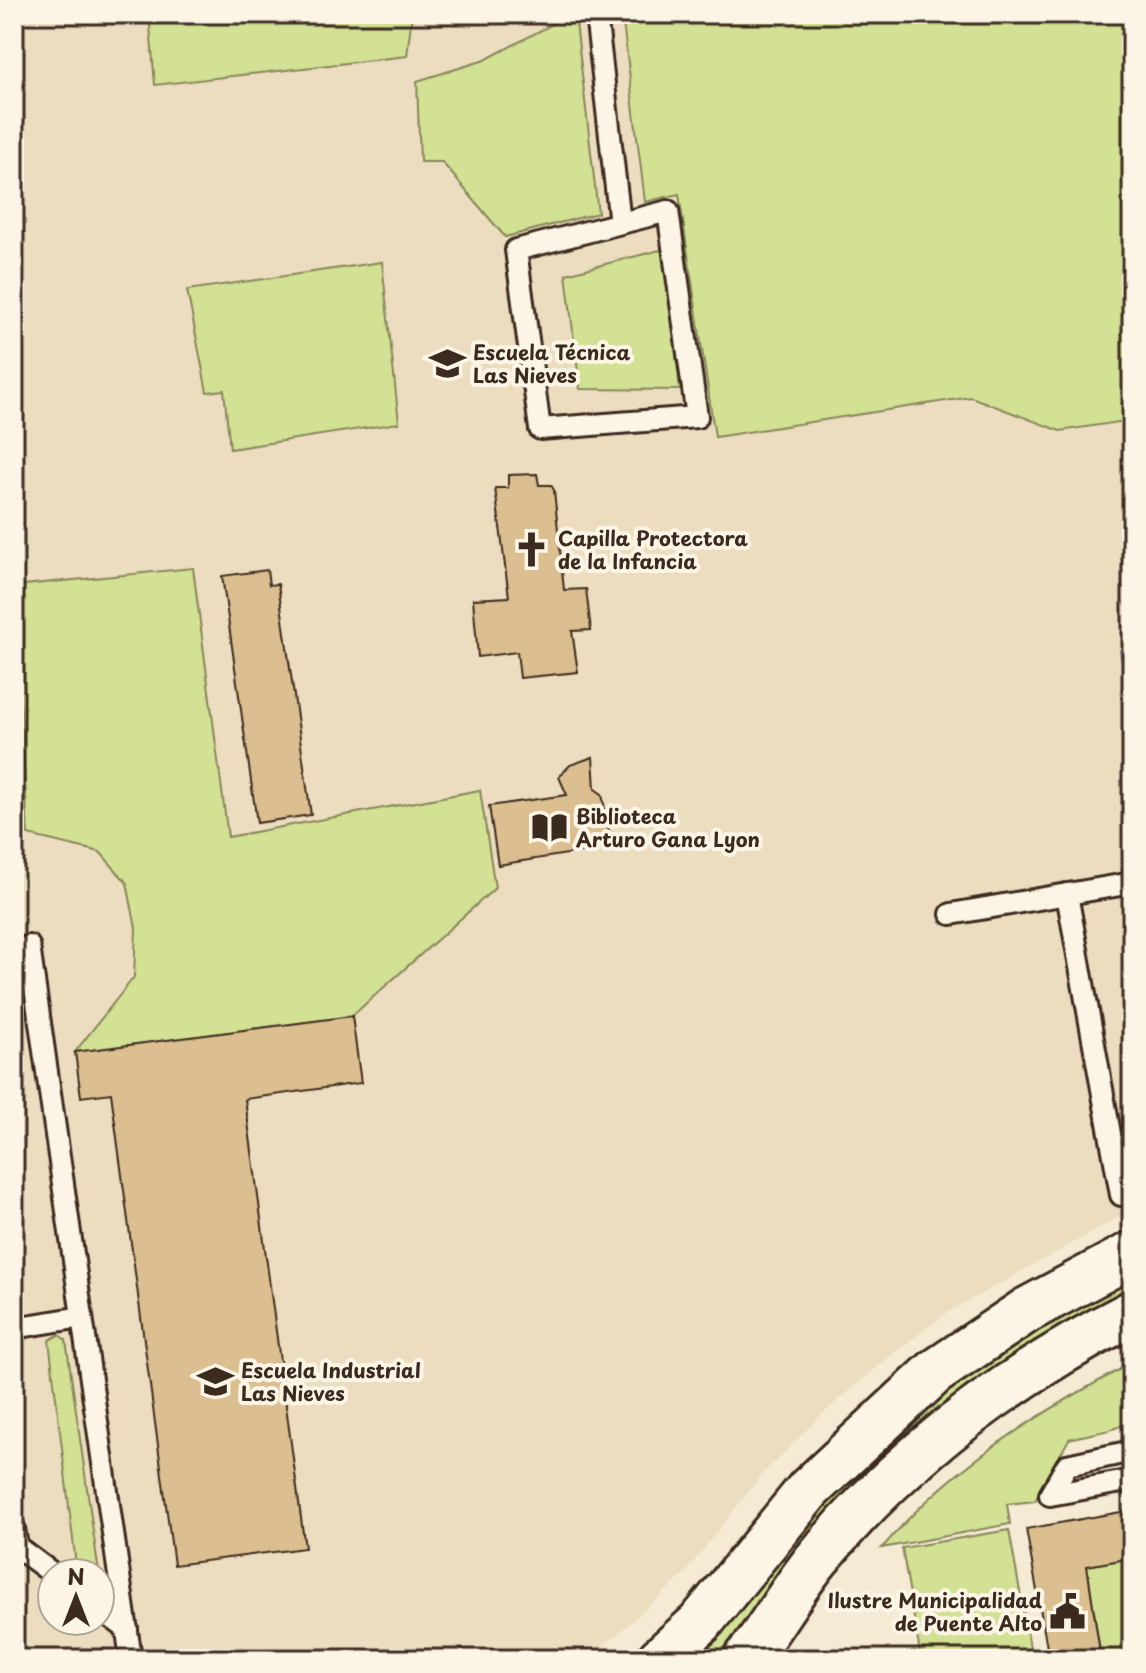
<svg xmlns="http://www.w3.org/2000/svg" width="1146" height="1673" font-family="'Playpen Sans',sans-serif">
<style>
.built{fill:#edddc0;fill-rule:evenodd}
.green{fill:#d2e194;stroke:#868659;stroke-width:2}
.water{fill:#8fc7ee;stroke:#6d889b;stroke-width:2}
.building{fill:#dbbf90;stroke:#3b2a1e;stroke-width:2}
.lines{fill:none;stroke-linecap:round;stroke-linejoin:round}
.service-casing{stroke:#3b2a1e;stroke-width:26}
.tertiary-casing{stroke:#3b2a1e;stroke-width:50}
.service{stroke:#fcf5e5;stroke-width:20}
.tertiary{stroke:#fcf5e5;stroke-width:44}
.labels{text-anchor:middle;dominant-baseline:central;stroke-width:8;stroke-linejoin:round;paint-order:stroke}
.poi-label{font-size:20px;font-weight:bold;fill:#3b2a1e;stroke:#fcf5e5;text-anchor:start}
</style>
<rect width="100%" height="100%" fill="#f5ead4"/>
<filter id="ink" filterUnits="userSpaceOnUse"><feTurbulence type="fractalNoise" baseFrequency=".0125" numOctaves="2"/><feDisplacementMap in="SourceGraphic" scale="16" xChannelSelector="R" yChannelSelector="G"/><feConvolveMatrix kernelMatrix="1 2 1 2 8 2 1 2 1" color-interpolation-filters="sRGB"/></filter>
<g filter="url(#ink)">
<path class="built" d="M14 14H1132V1210L945 1314 889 1357 819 1417 760 1477 681 1578 589 1659H14ZM52 1573H100V1621H52Z"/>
<g class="green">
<path d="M149 14H412L407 56 155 85Z"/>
<path d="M571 14H575L598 213 505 237 442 162H420L417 81 485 60Z"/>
<path d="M622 14H1132V420L1060 431 971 397 715 437 679 194 645 202Z"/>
<path d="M664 249 680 390 580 389 566 274Z"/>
<path d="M382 262 399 423 230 449 224 390 207 392 187 290Z"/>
<path d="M193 568 228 837 480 790 495 888 352 1016 75 1052 134 977 136 928 127 883 100 852 28 835 14 586Z"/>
<path d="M1132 1277V1302L1105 1315 725 1659H682L868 1448 1018 1338Z"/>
<path d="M59 1335 66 1340 99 1573H77L49 1340Z"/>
<path d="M1132 1363C1132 1435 1136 1423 1069 1439L1035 1501 1007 1504 1010 1524 882 1548C948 1469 1041 1411 1132 1363Z"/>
<path d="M1009 1530 1032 1659H921L902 1548Z"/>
<path d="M1132 1558V1654L1101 1659 1087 1566Z"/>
</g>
<path class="water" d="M1132 648V727L1120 650Z"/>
<g class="building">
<path d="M537 474 539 485H551L554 490 564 590 586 589 591 630 572 631 578 672 520 678 517 652 478 657 473 599 509 597 495 488H508V475Z"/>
<path d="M267 570 269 585 278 584 311 815 257 823 222 576Z"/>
<path d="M593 757 595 789 602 794 612 847 498 865 489 806 567 795 559 777 570 765Z"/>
<path d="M352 1016 361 1083 245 1099 305 1548 174 1565 111 1093 81 1097 75 1052Z"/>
<path d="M1132 1510V1558L1087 1566 1101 1659H1049L1026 1529Z"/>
</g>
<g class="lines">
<defs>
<g id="service">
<path d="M596 14 620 223"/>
<path d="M668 211 697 417 540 429 516 250Z"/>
<path d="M1067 894 1121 1195"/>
<path d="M951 914 1132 883"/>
<path d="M29 946 131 1659"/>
<path d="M14 1328 82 1317"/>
<path d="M1132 1451 1067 1465 1050 1495 1132 1480"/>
<path d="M14 1528 17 1547 52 1573"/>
<path d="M100 1609 127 1629"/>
</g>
<g id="tertiary">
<path d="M660 1659 700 1623 809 1489 935 1372 1027 1310 1132 1254"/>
<path d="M746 1659C771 1627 791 1591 817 1559 903 1454 1011 1375 1132 1313"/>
</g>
</defs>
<use href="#service" class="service-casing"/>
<use href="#tertiary" class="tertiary-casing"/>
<use href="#service" class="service"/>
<use href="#tertiary" class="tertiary"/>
</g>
</g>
<defs>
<symbol id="school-bare" viewBox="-9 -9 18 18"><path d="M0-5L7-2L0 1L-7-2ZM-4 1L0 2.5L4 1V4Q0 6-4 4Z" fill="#3b2a1e" stroke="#fcf5e5" stroke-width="2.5" paint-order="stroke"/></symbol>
<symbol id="church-bare" viewBox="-9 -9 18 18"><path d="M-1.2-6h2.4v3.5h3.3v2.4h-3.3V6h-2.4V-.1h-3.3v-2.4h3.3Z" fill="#3b2a1e" stroke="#fcf5e5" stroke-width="2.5" paint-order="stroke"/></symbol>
<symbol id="library-bare" viewBox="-9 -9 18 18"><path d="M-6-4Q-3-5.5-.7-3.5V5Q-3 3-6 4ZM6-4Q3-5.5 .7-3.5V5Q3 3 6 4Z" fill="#3b2a1e" stroke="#fcf5e5" stroke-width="2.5" paint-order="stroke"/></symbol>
<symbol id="civic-bare" viewBox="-9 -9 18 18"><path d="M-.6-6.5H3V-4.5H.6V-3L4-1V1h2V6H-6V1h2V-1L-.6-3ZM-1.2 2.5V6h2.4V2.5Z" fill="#3b2a1e" stroke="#fcf5e5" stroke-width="2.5" paint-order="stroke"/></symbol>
</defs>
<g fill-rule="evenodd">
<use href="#school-bare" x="422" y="338" width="51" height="51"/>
<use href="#church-bare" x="506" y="524" width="51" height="51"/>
<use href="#library-bare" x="524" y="802" width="51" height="51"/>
<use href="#school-bare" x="190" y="1356" width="51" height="51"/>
<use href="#civic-bare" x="1042" y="1586" width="51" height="51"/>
</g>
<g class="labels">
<g class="poi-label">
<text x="473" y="352">Escuela Técnica<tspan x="473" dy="23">Las Nieves</tspan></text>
<text x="558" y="538">Capilla Protectora<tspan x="558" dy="23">de la Infancia</tspan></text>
<text x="576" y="816">Biblioteca<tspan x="576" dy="23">Arturo Gana Lyon</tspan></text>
<text x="241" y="1370">Escuela Industrial<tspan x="241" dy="23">Las Nieves</tspan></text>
<text x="1042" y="1600" text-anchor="end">Ilustre Municipalidad<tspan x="1042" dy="23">de Puente Alto</tspan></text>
</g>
</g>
<rect width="1146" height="1673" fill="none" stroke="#fcf5e5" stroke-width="48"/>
<rect x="24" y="24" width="1098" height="1625" fill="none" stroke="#3b2a1e" stroke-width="3" filter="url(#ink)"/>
<g transform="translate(76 1597)"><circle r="38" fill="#fcf5e5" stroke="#afa495" stroke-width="2"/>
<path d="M0-6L14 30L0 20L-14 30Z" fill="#3b2a1e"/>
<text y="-12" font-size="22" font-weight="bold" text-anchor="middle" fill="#3b2a1e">N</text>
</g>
</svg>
